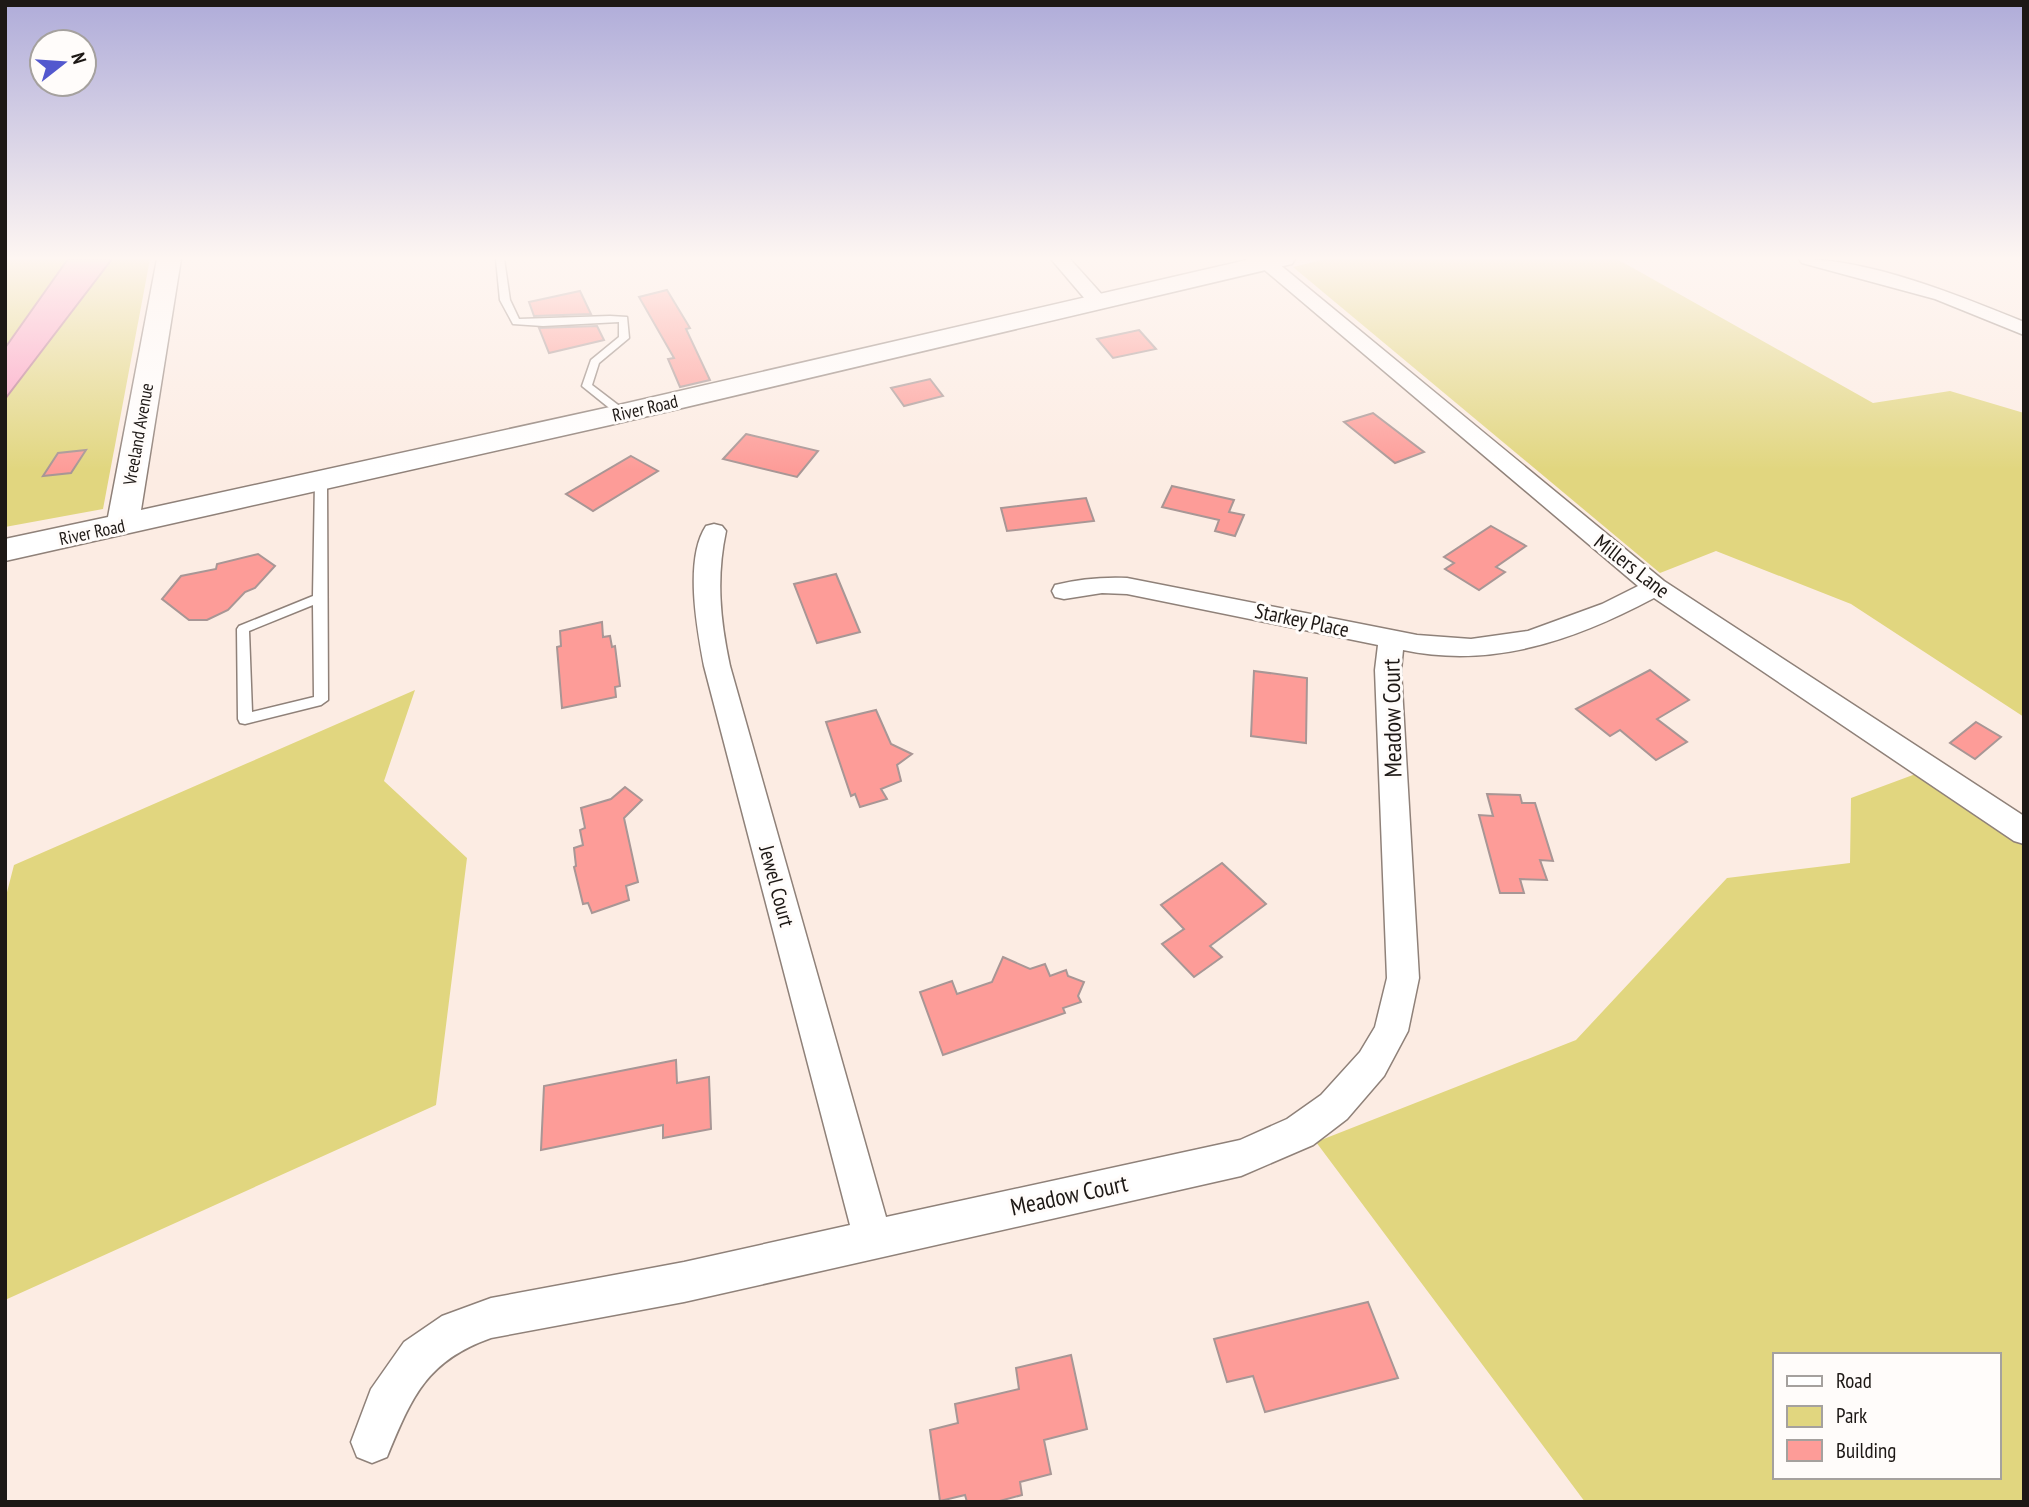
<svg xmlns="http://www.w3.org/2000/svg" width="2029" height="1507" font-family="'PT Sans Narrow',sans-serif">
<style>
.green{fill:#e1d67f;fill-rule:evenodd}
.water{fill:#fb9fc2;stroke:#b8768e;stroke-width:2}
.building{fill:#fd9c98;stroke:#a89695;stroke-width:2}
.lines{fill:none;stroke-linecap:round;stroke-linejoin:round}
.lane-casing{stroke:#8f8179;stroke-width:3}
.street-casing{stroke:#8f8179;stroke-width:3}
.secondary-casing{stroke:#8f8179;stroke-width:3}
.lane{fill:#fff;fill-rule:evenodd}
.street{fill:#fff;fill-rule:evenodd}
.secondary{fill:#fff;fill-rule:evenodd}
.labels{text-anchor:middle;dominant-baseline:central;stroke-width:6;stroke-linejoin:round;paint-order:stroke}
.far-street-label{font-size:18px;fill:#1d1815;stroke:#fffcfa}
.street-label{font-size:21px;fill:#1d1815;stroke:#fffcfa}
.near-street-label{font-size:24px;fill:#1d1815;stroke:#fffcfa}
</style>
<rect width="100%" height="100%" fill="#fcece3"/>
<g class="green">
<path d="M5 259H68L5 348Z"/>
<path d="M112 259H150L103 509 5 527V399Z"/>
<path d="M1325 259H1617L1873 403 1950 391 2024 413V717L1851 604 1716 551 1660 573 1293 267Z"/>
<path d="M415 690 384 781 467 858 436 1105 5 1300V900L14 865Z"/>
<path d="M1929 769 2024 832V1502H1585L1316 1142 1576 1040 1727 878 1850 863 1851 798ZM1775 1355H1999V1477H1775Z"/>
</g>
<path class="water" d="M68 259H112L5 399V348Z"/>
<g class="building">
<path d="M667 290 690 328 686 329 710 380 680 387 668 359 674 358 639 297Z"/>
<path d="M580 291 591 314 534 316 529 302Z"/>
<path d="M597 326 604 340 549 353 539 328Z"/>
<path d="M1139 330 1156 349 1113 358 1097 339Z"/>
<path d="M930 379 943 396 904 406 891 388Z"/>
<path d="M1373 413 1424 452 1395 463 1344 422Z"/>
<path d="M746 434 818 451 797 477 723 459Z"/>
<path d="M86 450 71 473 43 476 58 453Z"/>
<path d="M631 456 658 471 593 511 566 494Z"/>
<path d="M1172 486 1234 500 1229 512 1244 515 1235 536 1215 531 1219 520 1162 507Z"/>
<path d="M1086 498 1094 521 1007 531 1001 508Z"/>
<path d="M1491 526 1526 546 1496 567 1505 572 1479 590 1445 569 1454 563 1444 557Z"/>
<path d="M258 554 275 566 255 588 245 592 228 610 207 620H189L162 599 181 576 216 569 217 564Z"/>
<path d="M836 574 860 632 817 643 794 584Z"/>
<path d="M602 622 603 637 610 636 612 647 615 646 620 686 615 687 616 697 562 708 557 647 561 646 560 631Z"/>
<path d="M1650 670 1689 700 1657 719 1687 742 1656 760 1620 730 1610 736 1576 709Z"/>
<path d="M1254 671 1307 678 1306 743 1251 736Z"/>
<path d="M876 710 891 744 912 754 897 765 901 781 881 789 887 799 860 807 855 794 851 796 826 722Z"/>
<path d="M1976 722 2001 737 1975 759 1950 743Z"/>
<path d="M625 787 642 800 624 818 638 882 626 886 629 900 592 913 588 903 583 904 574 867 576 866 574 848 583 845 580 830 585 828 581 808 611 799Z"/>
<path d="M1487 794 1520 795 1522 803H1535L1553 861 1540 860 1547 880 1520 879 1524 893H1500L1479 815 1493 816Z"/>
<path d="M1222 863 1266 904 1210 946 1222 957 1194 977 1162 944 1184 929 1161 905Z"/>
<path d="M1003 957 1030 969 1045 964 1050 976 1066 970 1068 976 1084 982 1078 996 1081 1002 1063 1008 1065 1013 943 1055 920 992 952 981 957 994 992 982Z"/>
<path d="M676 1060 677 1083 709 1077 711 1129 663 1138V1125L541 1150 544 1086Z"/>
<path d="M1368 1302 1398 1378 1265 1412 1253 1376 1227 1382 1214 1339Z"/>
<path d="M1071 1355 1087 1429 1044 1440 1051 1474 1020 1482 1022 1495 996 1502H967L965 1495 940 1501 930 1430 958 1423 955 1404 1019 1389 1016 1368Z"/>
</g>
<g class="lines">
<defs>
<g id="lane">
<path d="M496 259H504L510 300 519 319 610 316 627 317 629 338 599 363 592 385 626 411V415H618L582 386 591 360 619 337V322L543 326 513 324 500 300Z"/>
<path d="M321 478 327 481 328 700 321 705 245 724 240 723 238 719 237 629 239 626 313 596 315 481ZM313 605 314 697 252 712 249 631Z"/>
</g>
<g id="street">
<path d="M1051 259H1070L1105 298 1107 302 1105 306H1091Z"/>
<path d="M1261 259H1273L1664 581 2024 816V844L2014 841 1654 598C1575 640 1493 669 1403 650L1401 670 1419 978 1408 1031 1384 1076 1347 1119 1313 1145 1241 1176 684 1302 491 1338C426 1361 412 1397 387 1457L372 1463 357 1457 351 1442 371 1389 404 1342 442 1316 491 1298 684 1262 850 1225 704 666C697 629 684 559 706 526L714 524 722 526 726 531C716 578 720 619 730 666L886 1217 1240 1140 1287 1119 1321 1095 1360 1052 1375 1027 1387 978 1375 670 1378 645 1127 594 1102 593 1064 599 1055 597 1052 591 1055 585C1079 579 1103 577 1127 578L1417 635 1471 639 1528 631 1602 604 1638 586 1261 267 1258 263Z"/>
<path d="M1799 259C1870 259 1958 295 2024 322V335L1935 299 1802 263Z"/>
</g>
<path id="secondary" d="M157 259H181L141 510 610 407 1251 259H1295L1292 264 1283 266 610 425 5 561V539L108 517Z"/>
</defs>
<use href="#lane" class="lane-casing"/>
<use href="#street" class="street-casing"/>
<use href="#secondary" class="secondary-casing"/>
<use href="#lane" class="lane"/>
<use href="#street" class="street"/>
<use href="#secondary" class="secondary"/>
</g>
<linearGradient id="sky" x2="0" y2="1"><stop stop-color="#afacd9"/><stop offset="0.55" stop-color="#fef6f2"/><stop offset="1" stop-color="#fef6f2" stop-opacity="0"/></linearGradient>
<rect width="2029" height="470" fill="url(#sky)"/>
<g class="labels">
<g class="far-street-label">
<text transform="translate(645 408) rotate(-13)">River Road</text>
<text transform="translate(138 434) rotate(-80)">Vreeland Avenue</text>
<text transform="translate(92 532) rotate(-12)">River Road</text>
</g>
<g class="street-label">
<text transform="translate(1632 566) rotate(38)">Millers Lane</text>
<text transform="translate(1302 620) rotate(12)">Starkey Place</text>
<text transform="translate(777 886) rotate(75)">Jewel Court</text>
</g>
<g class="near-street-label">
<text transform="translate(1392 718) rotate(-91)">Meadow Court</text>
<text transform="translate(1069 1195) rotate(-12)">Meadow Court</text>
</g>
</g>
<rect width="2029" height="1507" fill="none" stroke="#1d1815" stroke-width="14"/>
<rect x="1773" y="1353" width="228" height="126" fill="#fffcfa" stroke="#a5a19e" stroke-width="2"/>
<rect x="1787" y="1376" width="35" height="10" fill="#ffffff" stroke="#a5a19e" stroke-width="2"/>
<text x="1836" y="1388" font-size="21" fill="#1d1815">Road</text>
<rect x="1787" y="1406" width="35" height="21" fill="#e1d67f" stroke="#a5a19e" stroke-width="2"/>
<text x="1836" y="1423" font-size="21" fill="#1d1815">Park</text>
<rect x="1787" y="1440" width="35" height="21" fill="#fd9c98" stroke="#a5a19e" stroke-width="2"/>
<text x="1836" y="1458" font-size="21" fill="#1d1815">Building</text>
<g transform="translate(63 63) rotate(73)"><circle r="33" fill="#fffcfa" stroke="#a5a19e" stroke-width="2"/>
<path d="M0-5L12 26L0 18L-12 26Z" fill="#5358ce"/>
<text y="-10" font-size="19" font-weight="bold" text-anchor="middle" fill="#1d1815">N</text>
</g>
</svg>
